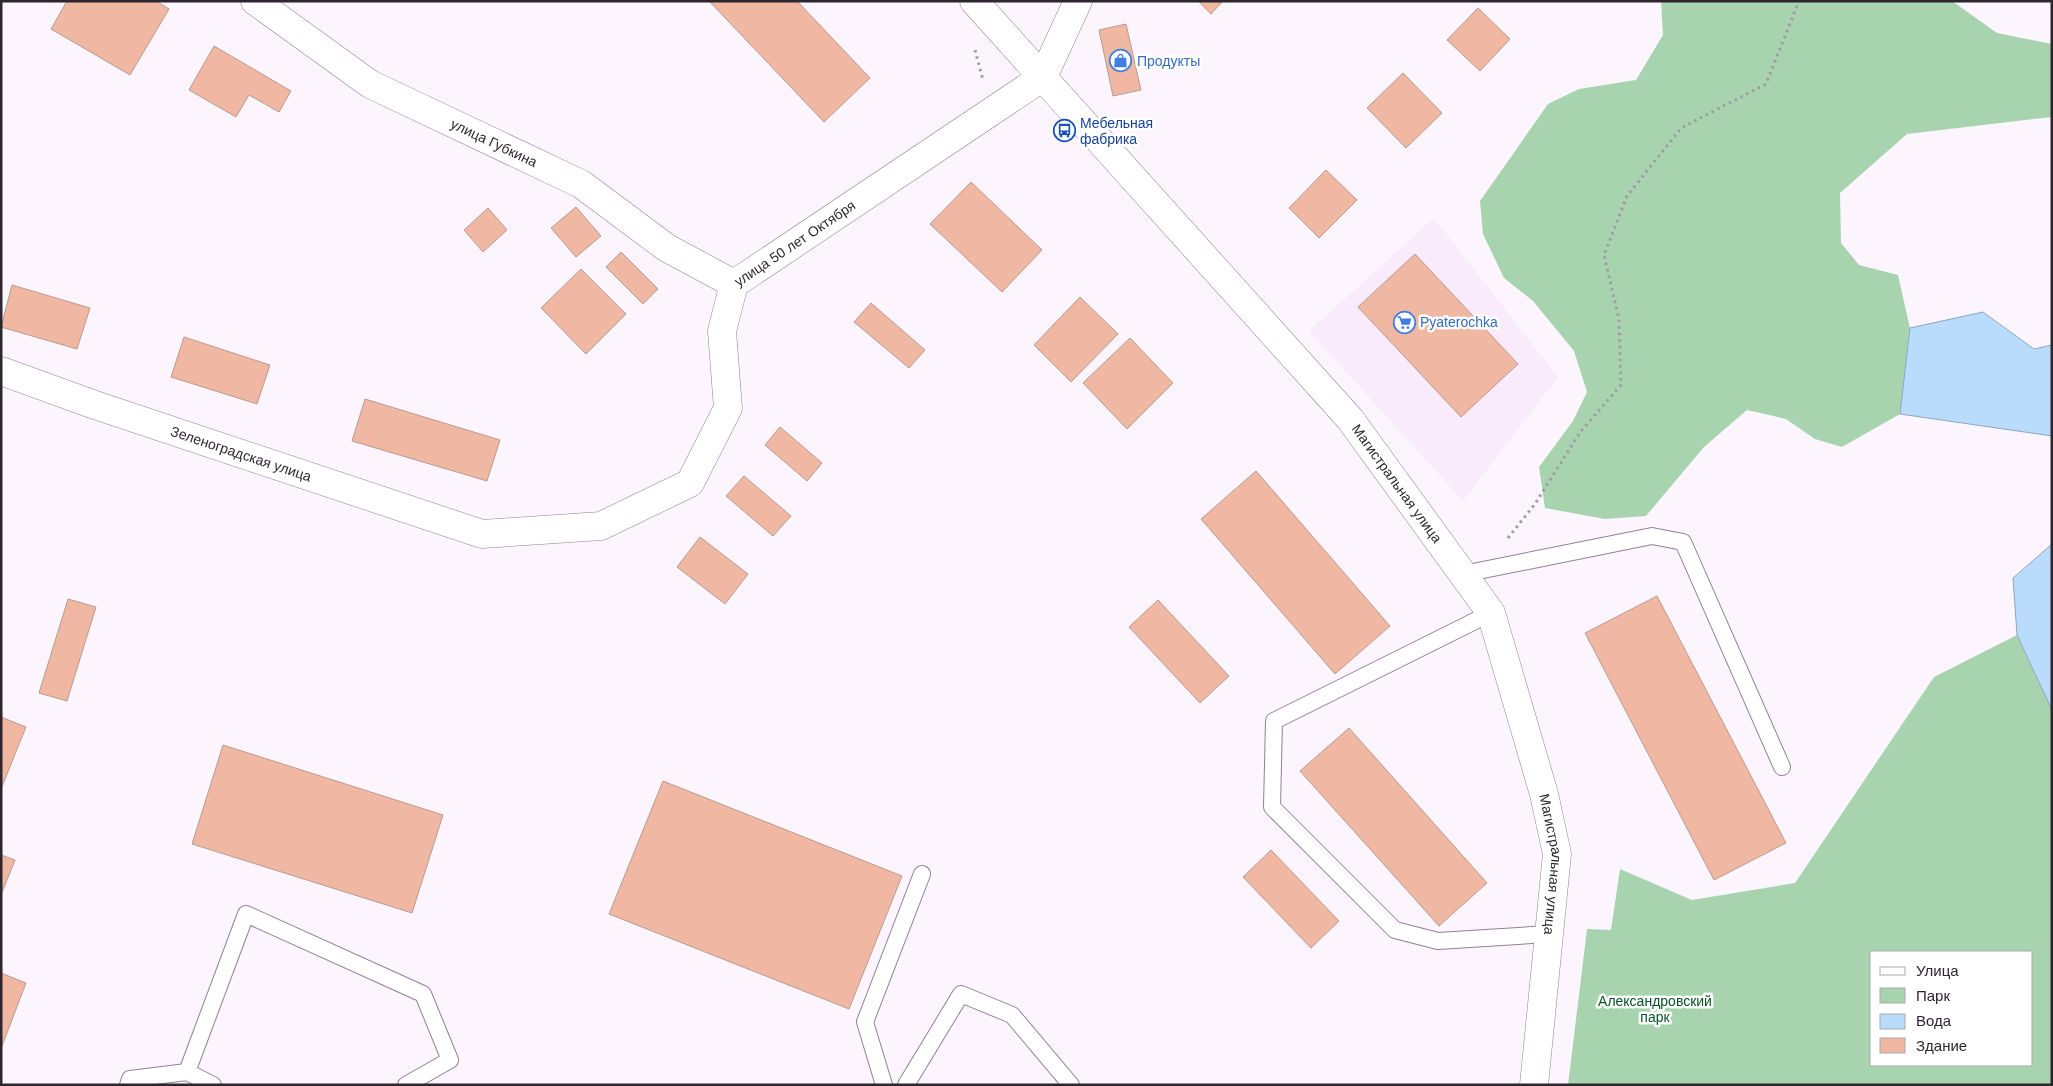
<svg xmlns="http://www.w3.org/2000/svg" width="2053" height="1086" font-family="Arial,sans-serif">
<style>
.built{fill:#f9eafc}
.green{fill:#a7d4af;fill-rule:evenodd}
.water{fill:#b9dcfc;stroke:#8fa5be}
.building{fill:#f0b7a2;stroke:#b89b91}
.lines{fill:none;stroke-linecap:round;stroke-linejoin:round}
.lane-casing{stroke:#918095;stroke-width:18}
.street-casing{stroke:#918095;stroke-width:29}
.secondary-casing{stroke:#918095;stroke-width:29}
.path{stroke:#a29ba4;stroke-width:3;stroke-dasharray:2.5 4;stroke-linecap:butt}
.lane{stroke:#fff;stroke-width:16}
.street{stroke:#fff;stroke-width:28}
.secondary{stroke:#fff;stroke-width:28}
.labels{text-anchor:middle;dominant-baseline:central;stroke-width:5;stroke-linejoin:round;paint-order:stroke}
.shop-label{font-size:14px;fill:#366cbe;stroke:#fff;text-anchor:start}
.transit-label{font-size:14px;fill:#164399;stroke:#fff;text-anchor:start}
.street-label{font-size:14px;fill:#2d262f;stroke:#fff}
.park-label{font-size:14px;fill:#075223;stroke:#fff}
</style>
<rect width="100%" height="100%" fill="#fcf5fe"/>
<path class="built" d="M1434 218 1558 377 1463 501 1309 331Z"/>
<g class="green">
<path d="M1661 1H1952L1997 33 2052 44V117L1907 134 1840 193 1841 243 1859 265 1898 275 1910 328 1900 414 1842 447 1815 439 1786 419 1747 410 1704 447 1646 516 1605 519 1545 508 1539 467 1573 421 1587 392 1574 351 1533 301 1504 278 1483 234 1480 201 1548 104 1579 89 1636 80 1663 35Z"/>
<path d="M2017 635 2052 710V1085H1568L1587 929 1611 930 1620 869 1692 900 1795 883 1934 677ZM1872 952H2032V1065H1872Z"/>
</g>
<g class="water">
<path d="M1983 312 2034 349 2052 345V436L1900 414 1910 328Z"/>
<path d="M2052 544V710L2017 635 2013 578Z"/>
</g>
<g class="building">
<path d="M67 1H156L169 9 130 75 51 29Z"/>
<path d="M709 1H797L870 78 824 122Z"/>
<path d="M1198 1H1223L1211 14Z"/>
<path d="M1478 8 1510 39 1480 71 1447 40Z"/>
<path d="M1126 24 1141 90 1113 96 1099 30Z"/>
<path d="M214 46 291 91 279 112 249 95 236 117 189 90Z"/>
<path d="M1403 73 1442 113 1406 148 1367 108Z"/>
<path d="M1326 170 1357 200 1319 238 1289 208Z"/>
<path d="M971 182 1042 250 1002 292 930 224Z"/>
<path d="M576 207 601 236 576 257 551 228Z"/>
<path d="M488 208 507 230 483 252 464 230Z"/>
<path d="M621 252 658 289 643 304 606 267Z"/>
<path d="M1415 254 1518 364 1461 417 1358 307Z"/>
<path d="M581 269 626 314 586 354 541 308Z"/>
<path d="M12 285 90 308 77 349 1 327Z"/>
<path d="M1080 297 1118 334 1071 382 1034 345Z"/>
<path d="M871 303 925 350 909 368 854 322Z"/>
<path d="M184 337 270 365 257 404 171 377Z"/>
<path d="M1130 338 1173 383 1127 429 1083 383Z"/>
<path d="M365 399 500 440 487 481 352 441Z"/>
<path d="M780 427 822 463 807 481 765 445Z"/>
<path d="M1256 471 1390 626 1335 674 1201 519Z"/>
<path d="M744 476 791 516 773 536 726 496Z"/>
<path d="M700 537 748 574 725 604 677 567Z"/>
<path d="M1657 596 1786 843 1714 880 1585 633Z"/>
<path d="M68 599 96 607 67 701 39 693Z"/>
<path d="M1158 600 1229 676 1200 703 1129 627Z"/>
<path d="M1 717 26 727 1 789Z"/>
<path d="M1349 728 1487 883 1439 926 1300 771Z"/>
<path d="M223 745 443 815 412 913 192 844Z"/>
<path d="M663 781 902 876 849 1009 609 914Z"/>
<path d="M1271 850 1339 921 1311 948 1243 877Z"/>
<path d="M1 855 15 860 1 895Z"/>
<path d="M1 973 26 983 2 1046H1Z"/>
</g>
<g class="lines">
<defs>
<g id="lane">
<path d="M1463 574 1652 536 1683 542 1782 767"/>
<path d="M1491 613 1274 721 1272 807 1395 930 1438 941 1549 934"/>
<path d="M187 1072 246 914 423 994 450 1060 406 1085"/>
<path d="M128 1085 130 1079 187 1072 213 1085"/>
<path d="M884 1085 865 1022 922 874"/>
<path d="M906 1085 961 994 1012 1015 1071 1085"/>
</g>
<g id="street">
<path id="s1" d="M255 1 370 84 581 184 667 248 734 284"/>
<path id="s2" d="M1 371 95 405 482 534 601 526 690 483 728 408 722 331 734 284 1043 77 1078 1"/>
</g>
<g id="secondary">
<path id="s3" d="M974 1 1350 419 1491 613 1544 794 1557 854 1534 1085"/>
</g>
</defs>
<use href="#lane" class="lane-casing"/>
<use href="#street" class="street-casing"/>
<use href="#secondary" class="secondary-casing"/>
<g class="path">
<path d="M975 50 983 80"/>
<path d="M1508 538 1535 504 1581 431 1621 385 1619 319 1604 255 1627 196 1681 128 1766 84 1799 1"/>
</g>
<use href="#lane" class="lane"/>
<use href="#street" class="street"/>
<use href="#secondary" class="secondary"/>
</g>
<defs>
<symbol id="shop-ring" viewBox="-11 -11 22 22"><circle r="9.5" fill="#fff" stroke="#3f7fe0" stroke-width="1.5"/><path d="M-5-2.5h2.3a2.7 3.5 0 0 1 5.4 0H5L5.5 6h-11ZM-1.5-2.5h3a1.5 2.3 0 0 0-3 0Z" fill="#3f7fe0"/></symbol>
<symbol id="bus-ring" viewBox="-11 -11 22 22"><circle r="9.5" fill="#fff" stroke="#1a4fb4" stroke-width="1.5"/><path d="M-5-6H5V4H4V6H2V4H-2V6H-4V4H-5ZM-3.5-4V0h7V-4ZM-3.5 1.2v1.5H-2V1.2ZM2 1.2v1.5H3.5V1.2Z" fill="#1a4fb4"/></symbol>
<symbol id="supermarket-ring" viewBox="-11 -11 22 22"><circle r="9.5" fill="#fff" stroke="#3f7fe0" stroke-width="1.5"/><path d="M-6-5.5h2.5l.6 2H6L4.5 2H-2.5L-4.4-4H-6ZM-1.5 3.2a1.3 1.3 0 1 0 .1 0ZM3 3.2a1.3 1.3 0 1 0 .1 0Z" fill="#3f7fe0"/></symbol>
</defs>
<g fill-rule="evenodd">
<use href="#shop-ring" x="1108" y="48" width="25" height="25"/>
<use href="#bus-ring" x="1052" y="118" width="25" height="25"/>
<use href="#supermarket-ring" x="1392" y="310" width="25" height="25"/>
</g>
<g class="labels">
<g class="shop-label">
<text x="1137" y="61">Продукты</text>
<text x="1420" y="322">Pyaterochka</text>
</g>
<g class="transit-label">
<text x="1080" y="123">Мебельная<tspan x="1080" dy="16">фабрика</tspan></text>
</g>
<g class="street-label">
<text stroke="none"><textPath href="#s1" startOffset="279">улица Губкина</textPath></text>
<text stroke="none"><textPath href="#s2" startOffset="1009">улица 50 лет Октября</textPath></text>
<text stroke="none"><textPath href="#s2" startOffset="254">Зеленоградская улица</textPath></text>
<text stroke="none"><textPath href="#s3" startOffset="642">Магистральная улица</textPath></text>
<text stroke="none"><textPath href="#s3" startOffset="1062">Магистральная улица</textPath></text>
</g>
<g class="park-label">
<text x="1655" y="1001">Александровский<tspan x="1655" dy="16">парк</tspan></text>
</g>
</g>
<rect width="2053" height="1086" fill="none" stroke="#2d262f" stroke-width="5"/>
<rect x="1870" y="951" width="162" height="115" fill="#ffffff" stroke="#aba8ac"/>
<rect x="1880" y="967" width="25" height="8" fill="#ffffff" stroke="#aba8ac"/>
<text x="1916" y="976" font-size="15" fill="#2d262f">Улица</text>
<rect x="1880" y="988" width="25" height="15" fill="#a7d4af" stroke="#aba8ac"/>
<text x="1916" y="1001" font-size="15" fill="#2d262f">Парк</text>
<rect x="1880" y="1014" width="25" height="15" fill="#b9dcfc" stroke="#aba8ac"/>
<text x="1916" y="1026" font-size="15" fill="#2d262f">Вода</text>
<rect x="1880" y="1038" width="25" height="15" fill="#f0b7a2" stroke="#aba8ac"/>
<text x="1916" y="1051" font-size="15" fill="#2d262f">Здание</text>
</svg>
